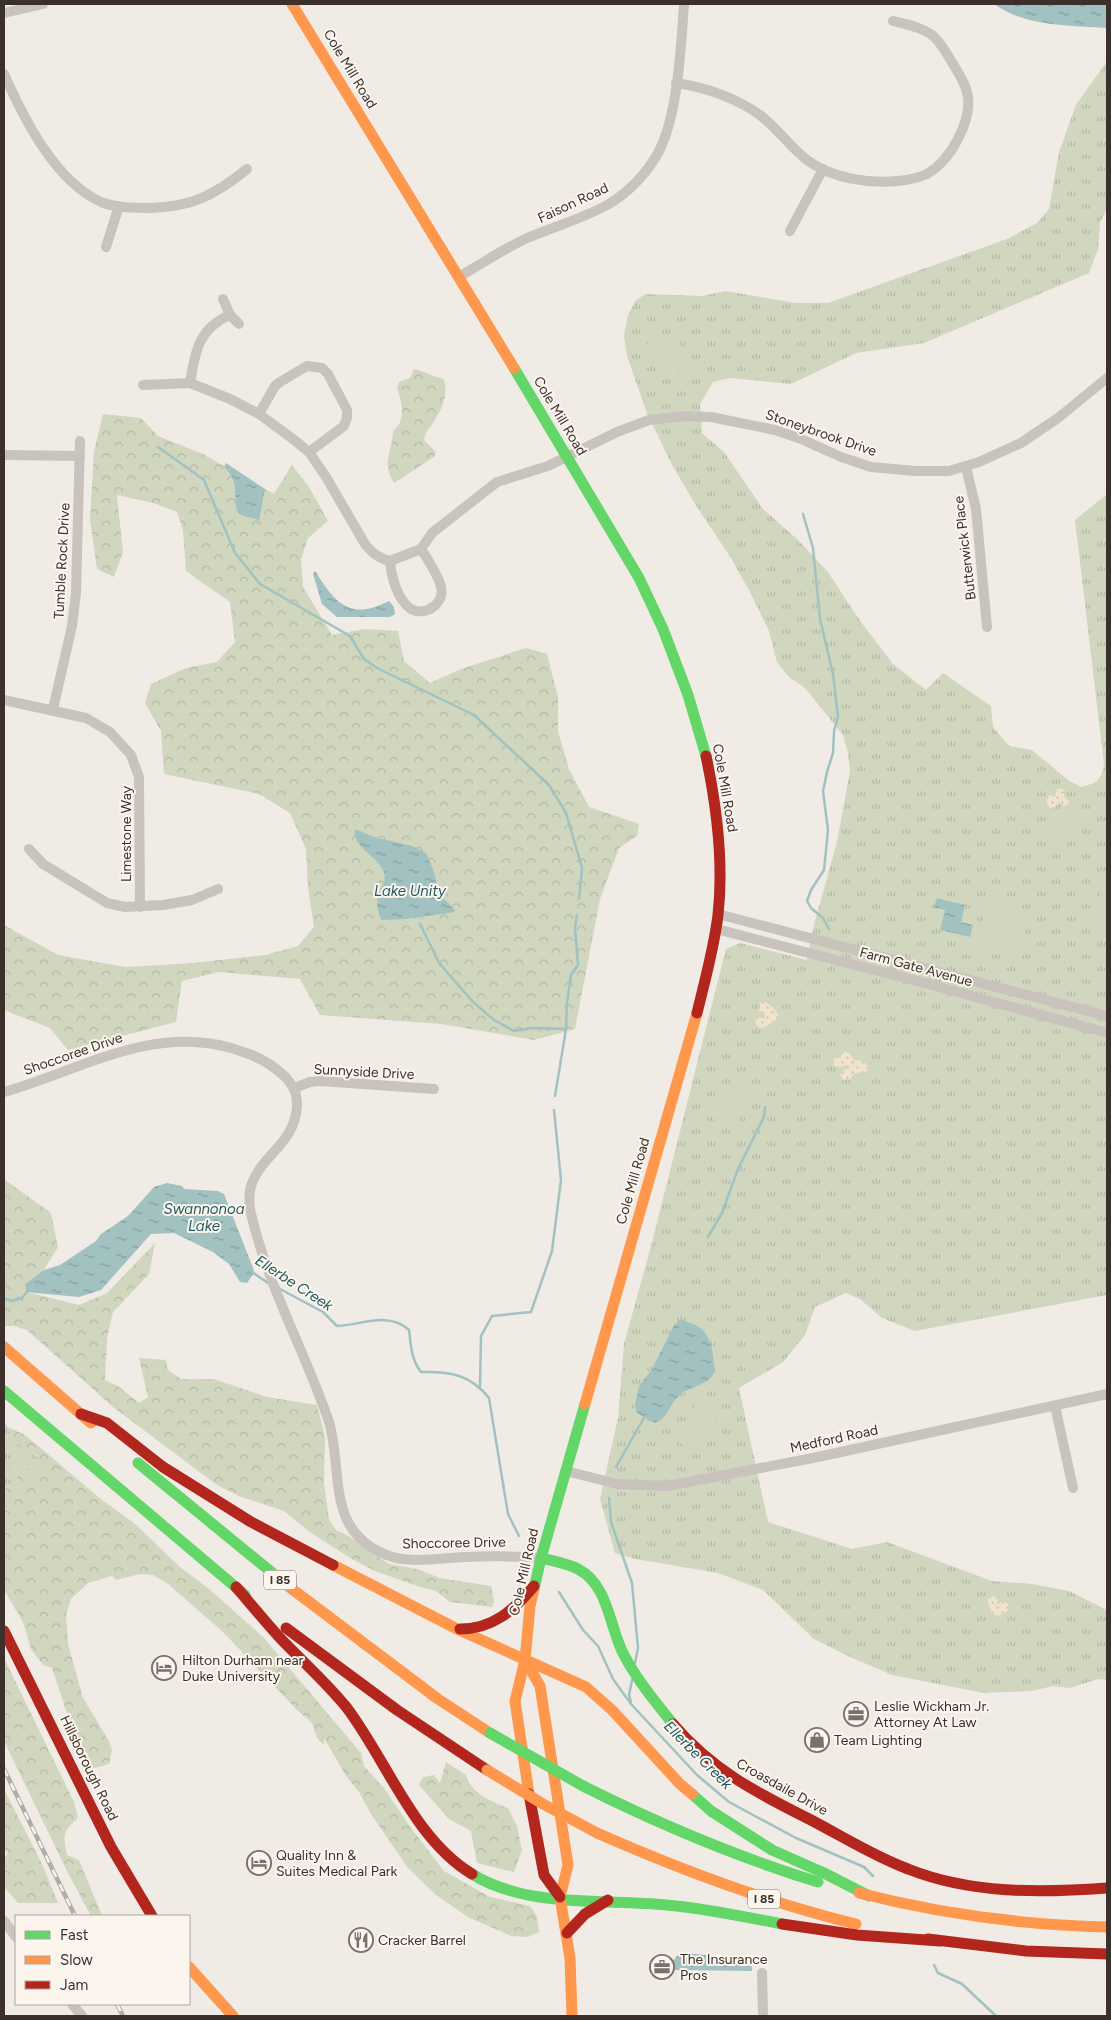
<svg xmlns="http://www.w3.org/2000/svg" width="1111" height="2020" font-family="Figtree,sans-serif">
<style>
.grass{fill:url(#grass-tufts)}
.forest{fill:url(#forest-crowns)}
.sand{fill:url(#sand-dots)}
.park{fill:#d1d6bf}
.water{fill:url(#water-ripples)}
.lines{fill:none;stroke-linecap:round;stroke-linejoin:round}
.stream{stroke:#a1c2c1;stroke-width:2.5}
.street{stroke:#c9c3be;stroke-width:10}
.fast{stroke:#63d668;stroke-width:11}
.slow{stroke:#ff974d;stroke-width:11}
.jam{stroke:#b3261e;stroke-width:11}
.rail-casing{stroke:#b1aca8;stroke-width:4.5}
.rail{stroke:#fbf5ee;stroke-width:2.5;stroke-dasharray:8;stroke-linecap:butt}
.fast-bridge{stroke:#63d668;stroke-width:11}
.slow-bridge{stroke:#ff974d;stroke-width:11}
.labels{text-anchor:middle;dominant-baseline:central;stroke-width:4;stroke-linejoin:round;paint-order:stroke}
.shield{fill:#fbf5ee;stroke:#756b66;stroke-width:1}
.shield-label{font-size:12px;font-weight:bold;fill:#3b302b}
.street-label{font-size:14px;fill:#3b302b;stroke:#fbf5ee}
.poi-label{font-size:14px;fill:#3b302b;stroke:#fbf5ee;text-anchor:start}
.water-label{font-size:15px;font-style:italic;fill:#1f5a5e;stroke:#fbf5ee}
</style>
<defs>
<pattern id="grass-tufts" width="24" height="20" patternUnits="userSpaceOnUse" patternTransform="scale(1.25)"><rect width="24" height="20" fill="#d1d6bf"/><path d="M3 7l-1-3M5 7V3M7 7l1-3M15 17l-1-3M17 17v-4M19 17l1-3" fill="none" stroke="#b4b8a4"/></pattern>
<pattern id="forest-crowns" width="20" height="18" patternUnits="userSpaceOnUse" patternTransform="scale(1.25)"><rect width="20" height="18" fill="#d1d6bf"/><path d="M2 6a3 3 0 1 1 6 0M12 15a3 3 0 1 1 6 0" fill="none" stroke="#b4b8a4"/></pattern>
<pattern id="sand-dots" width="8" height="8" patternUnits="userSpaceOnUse" patternTransform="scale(1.25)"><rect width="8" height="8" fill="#efe3cc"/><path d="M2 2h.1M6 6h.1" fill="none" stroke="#cec3af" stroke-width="1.8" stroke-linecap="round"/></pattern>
<pattern id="water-ripples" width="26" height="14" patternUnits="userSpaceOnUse" patternTransform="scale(1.25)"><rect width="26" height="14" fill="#a1c2c1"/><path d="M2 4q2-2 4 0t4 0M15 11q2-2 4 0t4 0" fill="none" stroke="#849e9d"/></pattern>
</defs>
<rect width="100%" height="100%" fill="#f0ebe5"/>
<g class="grass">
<path d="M1107 61V209L1100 222 1098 249 1089 273 924 343 856 353 791 384 730 378 713 382 700 404 702 433 724 452 763 509 798 540 828 572 858 618 893 664 926 690 943 673 991 706 993 727 1009 746 1032 750 1068 780 1081 787C1097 783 1101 781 1104 764L1075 520 1107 494V1295L915 1331 882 1318 860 1299 846 1293 815 1307 805 1335 783 1362 739 1388 768 1522 852 1549 887 1542 992 1581 1032 1584 1069 1591 1107 1610V1680L1098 1679 1070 1688 1053 1686 1032 1691 984 1693 892 1675 848 1656 814 1639 763 1590 718 1573 635 1559 615 1553 600 1499 618 1418 624 1344 650 1250 726 949 740 943 807 960 814 925 837 842 850 771 848 753 843 735 805 688 789 677 777 662 769 631 750 592 731 558 695 504 671 463 647 413 627 356 624 336 628 315 636 300 646 294 702 296 725 291 796 303H828L1007 239 1037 223 1049 209 1059 152 1076 105Z"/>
<path d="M4 1422 8 1427 13 1442 30 1449 39 1460 35 1475 22 1463 13 1464 18 1481 4 1490Z"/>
</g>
<g class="forest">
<path d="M414 369C425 371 433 377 444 379 448 394 443 407 435 420 430 428 425 431 424 440L436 452 434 457 394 483C381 461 392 454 393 431 408 419 401 402 397 387L399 382 410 378Z"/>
<path d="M103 414 141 418 158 436 203 454 274 494 292 465 309 487 328 521 308 538 301 559 303 587 332 635 364 629 398 631 404 661 430 683 461 669 526 648 547 654 558 697V731L569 769 589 807 639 824 637 836 619 848 600 899 575 1029 534 1040 441 1024 320 1015 300 979 219 972 182 981 176 1022 68 1050 50 1028 4 1010V925L58 955 125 967 193 963 265 955 298 946 314 927 308 888 306 849 290 813 259 794 164 774 161 731 145 703 151 684 186 668 217 662 235 642 230 602 186 571 183 530 177 512 153 503 117 495 123 552 114 577 97 569 90 519 94 452Z"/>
<path d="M4 1179 51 1213 58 1247 44 1270 25 1284 26 1292 79 1305 107 1293 155 1243 149 1274 113 1312 107 1338 105 1380 118 1386 139 1403 148 1397 139 1358 166 1360 168 1370 181 1379H214L267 1397 317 1405 325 1436 324 1483 329 1520 336 1530 347 1535 389 1564 417 1569 440 1578 491 1586 494 1601 492 1607 450 1602 436 1591 420 1587 375 1571 352 1559 311 1533 284 1511 239 1496 217 1485 113 1407 27 1330 14 1326H4Z"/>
<path d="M8 1427 25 1435 102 1500 134 1523 180 1567 209 1589 263 1637 361 1753 364 1766 384 1788 411 1828 444 1871 490 1897 530 1906 537 1916 539 1932 528 1937 511 1936 468 1917 436 1895 408 1868 371 1814 359 1792 346 1776 324 1738V1745L317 1738 312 1723 296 1709 222 1631 167 1583 153 1575 140 1574 116 1580 112 1576 88 1583 71 1599 66 1615 68 1644 83 1698 109 1741 112 1750 109 1764 91 1769 66 1710 52 1668 43 1665 31 1649 23 1622 4 1590V1490L18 1481 13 1463H22L34 1474 39 1460 30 1449 13 1442Z"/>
<path d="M4 1658 74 1802 78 1818C62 1832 63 1836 67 1855L79 1860 102 1916H91L68 1873 4 1741Z"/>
<path d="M446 1762 466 1775C471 1794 491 1801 508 1808L517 1826 522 1850 514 1872 477 1863 471 1831 449 1819 419 1785 423 1777 434 1775 440 1783Z"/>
<path d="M4 1789 42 1864 58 1903H18L4 1887V1859L8 1853 4 1848Z"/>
</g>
<g class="sand">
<path d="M1062 788 1064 790V797L1069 801 1068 804 1064 806 1059 802 1055 807 1050 808 1047 804V796L1050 795 1055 797 1057 789Z"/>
<path d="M763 1002C769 1002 777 1011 779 1017 776 1021 761 1030 757 1028L755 1020 757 1017 763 1018 766 1016 759 1011 760 1003Z"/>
<path d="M843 1051 849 1053 854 1060C859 1060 867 1062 869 1068L867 1072 855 1073 850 1079 843 1080 840 1074 849 1066 847 1065 838 1068 833 1065 834 1058 841 1057Z"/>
<path d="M993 1596 998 1597 997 1605 1002 1601 1008 1604V1610C1004 1616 998 1617 992 1613L987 1600Z"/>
</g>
<g class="park">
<path d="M656 337 677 342 692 359V365L690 368 684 371 677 370 665 359 651 352 648 347 649 341Z"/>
<path d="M1062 811C1073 812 1081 817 1080 830L1062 849H1059L1052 844 1047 824 1053 815Z"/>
<path d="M1102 889 1107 891V940L1089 935Z"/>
<path d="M988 902 1030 913 1018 960 976 949Z"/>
<path d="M735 1088H744L751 1098 740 1113V1122L732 1128 728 1127 709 1116 707 1108 710 1104 723 1099Z"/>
<path d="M703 1394 711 1398 715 1421 711 1434 686 1448 679 1442V1432C684 1428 691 1424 693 1418 697 1408 690 1397 703 1394Z"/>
</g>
<g class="water">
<path d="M994 4H1107V28C1069 25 1026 27 994 4Z"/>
<path d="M226 463 265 489 259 520C253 518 245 517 240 514 229 505 244 484 224 467Z"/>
<path d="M315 571C336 604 350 621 389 601L394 607 395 614 390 617H337L322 604 313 574Z"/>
<path d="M355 829 374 837 412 846 426 853 434 872 440 895 454 909 455 912 406 919 381 920C379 914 377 907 377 900 378 889 389 882 383 870 376 855 352 847 355 829Z"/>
<path d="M937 898 965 905 961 922 973 925 970 937 940 930 945 910 934 907Z"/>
<path d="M167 1183 182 1186 184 1189 218 1191 224 1194 253 1268 254 1273 247 1283 240 1282 229 1264 213 1252 174 1233 151 1234 101 1290 79 1297 26 1292 25 1284 44 1270 60 1265 96 1241 101 1234 128 1216 154 1187Z"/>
<path d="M680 1320C712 1326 712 1345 715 1372 708 1385 692 1386 681 1394 670 1402 668 1419 655 1423L637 1413 635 1405 639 1386 651 1371 674 1325Z"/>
<path d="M688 1953 752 1961V1971L674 1970 673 1961 678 1955Z"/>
</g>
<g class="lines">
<g class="stream">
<path d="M158 447 204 480 235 553 260 584 350 636 364 659 377 668 474 715 549 785 566 813 582 868 579 899"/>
<path d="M803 514 813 548 820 619 833 674 838 717 834 731 833 753 827 772 823 791 828 830 824 870 811 890 807 901 811 908 823 918 829 929"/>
<path d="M420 924 439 963 473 1002 494 1020 514 1031 532 1028 566 1029"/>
<path d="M555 1096 566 1029 567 1002 571 975 578 965 575 929 577 915"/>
<path d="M708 1237 722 1213 738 1169 764 1117 765 1107"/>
<path d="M252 1272 268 1283"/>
<path d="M280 1289 323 1312 337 1326C361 1325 389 1311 409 1330 411 1346 411 1359 421 1372 450 1371 471 1375 489 1398L508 1514 519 1536"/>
<path d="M4 1298 11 1301 22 1298 27 1292"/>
<path d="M480 1386 481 1336 492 1316 531 1312 552 1251 561 1180 554 1110"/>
<path d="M616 1467 645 1416"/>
<path d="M609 1498 611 1522 632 1583 638 1648 635 1663"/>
<path d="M559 1592 583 1630 598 1646 613 1679 631 1704 697 1775 729 1802 796 1838 864 1867 873 1876"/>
<path d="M631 1702 629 1695 632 1680"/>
<path d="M934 1965 938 1973 962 1984 996 2016"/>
</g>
<g class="street">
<path d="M4 13 43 4"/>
<path d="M4 74C24 119 55 181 101 202 116 208 135 208 150 208 192 207 215 195 247 169"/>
<path d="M676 83C705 87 736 98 760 115 778 129 790 147 807 160 831 178 868 184 898 181 908 180 918 178 927 174 950 161 971 123 968 97 966 83 957 71 950 59 945 51 940 41 932 35 921 27 905 24 893 21"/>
<path d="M790 231 823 169"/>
<path d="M106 247 119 206"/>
<path d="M459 277C481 264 502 250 525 239 553 227 582 219 609 204 629 192 647 173 658 153 678 116 681 46 684 4"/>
<path d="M223 299 230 315 239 324"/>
<path d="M190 383C195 351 199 328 230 315"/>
<path d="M143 385 190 383 230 399 259 414 293 439 309 452 326 477 365 544C373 554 379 558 390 561"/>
<path d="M259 414 275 386 280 382 307 366 322 368 328 374 347 410V418L344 426 309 452"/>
<path d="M4 455 80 456"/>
<path d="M966 467 976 509 987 627"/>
<path d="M390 561 421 549 432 533 497 482 548 466 617 432 649 420 683 416 711 417 775 430 801 439 841 457 871 467 915 471H949L979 462 1021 443 1058 418 1107 378"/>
<path d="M390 561C391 575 397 600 411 609 426 617 445 603 441 587 438 574 428 560 421 549"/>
<path d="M4 700 86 718 110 732 131 755 139 777 140 907"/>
<path d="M53 709 72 626 76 593 80 441"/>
<path d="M29 849 43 864 107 903 125 907 163 905 192 900 218 889"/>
<path d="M718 914 1107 1016"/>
<path d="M716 929 932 985 1107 1033"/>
<path d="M294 1088 310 1082 320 1081 434 1089"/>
<path d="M4 1092C79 1071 150 1025 231 1048 244 1052 257 1056 269 1064 284 1074 298 1086 297 1106 295 1143 263 1154 252 1183 249 1191 249 1201 250 1209 266 1283 304 1349 328 1419 339 1451 333 1490 347 1520 354 1535 367 1546 382 1553 406 1565 439 1558 465 1557 491 1556 516 1556 541 1558"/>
<path d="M1055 1406 1073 1488"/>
<path d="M566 1471 617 1484 667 1486 818 1457 1107 1394"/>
<path d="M4 1921 16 1937"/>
<path d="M762 1973 763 2016"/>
<path d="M72 2004 82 2016"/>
</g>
<g class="fast">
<path d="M514 368 639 578 663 629 688 695 706 756"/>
<path d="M4 1391 245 1595"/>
<path d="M138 1463 292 1589"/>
<path d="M541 1558C553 1561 566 1563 578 1569 609 1585 609 1627 624 1655 637 1680 656 1703 673 1724"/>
<path d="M534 1589 541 1558 585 1404"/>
<path d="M583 1786C659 1824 737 1857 818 1882"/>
<path d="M692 1794 711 1811 772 1850 824 1873 869 1896"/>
<path d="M472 1874C526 1908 605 1899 666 1905 705 1908 744 1917 782 1924"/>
</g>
<g class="slow">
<path d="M292 4 514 368"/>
<path d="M4 1347 91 1423"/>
<path d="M585 1404 697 1013"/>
<path d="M333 1565 457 1629 586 1687 612 1710 680 1784 692 1794"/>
<path d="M292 1589 438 1699 490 1733"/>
<path d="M525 1660 540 1686 568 1865 560 1897 570 1958 572 2016"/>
<path d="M529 1794 515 1701 525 1660 530 1606 534 1589"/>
<path d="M597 1833C681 1870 766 1902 856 1924"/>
<path d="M859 1893C941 1914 1023 1925 1107 1927"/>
<path d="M189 1967 233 2016"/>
</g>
<g class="jam">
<path d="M697 1013C705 980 714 948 718 915 724 861 717 808 706 756"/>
<path d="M81 1414 107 1423 163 1467 251 1522 333 1565"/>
<path d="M236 1587C251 1604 265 1622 281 1639 303 1662 327 1683 347 1708 387 1761 414 1839 472 1874"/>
<path d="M286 1628 397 1710 487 1770"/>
<path d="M460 1629C493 1629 514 1610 534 1586"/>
<path d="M4 1631 111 1847 152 1916"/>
<path d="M673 1724C712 1770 757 1793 809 1819 842 1836 873 1856 908 1869 971 1894 1040 1893 1107 1888"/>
<path d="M529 1794 544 1875 560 1897"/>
<path d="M782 1924 857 1935 940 1941"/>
<path d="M567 1933 585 1914 608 1900"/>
<path d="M928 1939 1026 1951 1107 1954"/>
</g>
<defs>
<g id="rail">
<path d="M4 1769 75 1916"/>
<path d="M117 2004 123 2016"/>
</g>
</defs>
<use href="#rail" class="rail-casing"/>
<use href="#rail" class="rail"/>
<path class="fast-bridge" d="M490 1733 583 1786"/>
<path class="slow-bridge" d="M487 1770 543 1804 597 1833"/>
</g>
<defs>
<symbol id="hotel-ring" viewBox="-11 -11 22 22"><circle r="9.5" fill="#fbf5ee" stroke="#7a716c" stroke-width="1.5"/><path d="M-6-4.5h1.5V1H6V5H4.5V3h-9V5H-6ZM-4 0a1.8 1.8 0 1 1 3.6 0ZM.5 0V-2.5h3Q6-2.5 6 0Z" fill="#7a716c"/></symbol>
<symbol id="office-ring" viewBox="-11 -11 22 22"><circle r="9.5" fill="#fbf5ee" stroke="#7a716c" stroke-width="1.5"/><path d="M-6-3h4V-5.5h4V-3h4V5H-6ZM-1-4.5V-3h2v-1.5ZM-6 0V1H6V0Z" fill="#7a716c"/></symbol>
<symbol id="shop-ring" viewBox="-11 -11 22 22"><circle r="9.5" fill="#fbf5ee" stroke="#7a716c" stroke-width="1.5"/><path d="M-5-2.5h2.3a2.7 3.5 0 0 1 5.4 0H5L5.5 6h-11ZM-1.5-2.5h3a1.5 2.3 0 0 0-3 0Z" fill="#7a716c"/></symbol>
<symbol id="restaurant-ring" viewBox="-11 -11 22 22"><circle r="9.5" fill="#fbf5ee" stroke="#7a716c" stroke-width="1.5"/><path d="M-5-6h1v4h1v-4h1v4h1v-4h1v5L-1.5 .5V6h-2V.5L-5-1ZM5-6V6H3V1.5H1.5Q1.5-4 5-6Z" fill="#7a716c"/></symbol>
</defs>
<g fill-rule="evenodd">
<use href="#hotel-ring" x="150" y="1654" width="28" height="28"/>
<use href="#office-ring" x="842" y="1700" width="28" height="28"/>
<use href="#shop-ring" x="803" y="1726" width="28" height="28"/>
<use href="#hotel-ring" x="245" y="1849" width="28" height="28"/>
<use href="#restaurant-ring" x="347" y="1926" width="28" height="28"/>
<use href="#office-ring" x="648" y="1953" width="28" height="28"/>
</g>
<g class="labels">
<g class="shield">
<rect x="264" y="1570.5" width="32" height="19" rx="4"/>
<rect x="748" y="1889.5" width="32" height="19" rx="4"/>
</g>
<g class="shield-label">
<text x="280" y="1580">I 85</text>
<text x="764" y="1899">I 85</text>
</g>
<g class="street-label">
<text transform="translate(350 69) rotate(59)">Cole Mill Road</text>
<text transform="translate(573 203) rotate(-25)">Faison Road</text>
<text transform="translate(560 416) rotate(59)">Cole Mill Road</text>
<text transform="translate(821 433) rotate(19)">Stoneybrook Drive</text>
<text transform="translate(965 548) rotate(-97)">Butterwick Place</text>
<text transform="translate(62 561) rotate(-87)">Tumble Rock Drive</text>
<text transform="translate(725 788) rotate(80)">Cole Mill Road</text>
<text transform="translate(126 834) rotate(-90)">Limestone Way</text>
<text transform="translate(916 967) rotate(15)">Farm Gate Avenue</text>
<text transform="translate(73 1054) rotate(-19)">Shoccoree Drive</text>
<text transform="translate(364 1072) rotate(3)">Sunnyside Drive</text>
<text transform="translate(633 1181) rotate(-74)">Cole Mill Road</text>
<text transform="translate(834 1439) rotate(-12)">Medford Road</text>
<text transform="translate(454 1543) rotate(-1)">Shoccoree Drive</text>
<text transform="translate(524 1572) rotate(-77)">Cole Mill Road</text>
<text transform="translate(89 1768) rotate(64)">Hillsborough Road</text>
<text transform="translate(782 1787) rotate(29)">Croasdaile Drive</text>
</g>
<g class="poi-label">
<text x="182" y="1660">Hilton Durham near<tspan x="182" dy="16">Duke University</tspan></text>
<text x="874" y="1706">Leslie Wickham Jr.<tspan x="874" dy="16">Attorney At Law</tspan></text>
<text x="834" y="1740">Team Lighting</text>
<text x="276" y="1855">Quality Inn &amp;<tspan x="276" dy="16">Suites Medical Park</tspan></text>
<text x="378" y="1940">Cracker Barrel</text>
<text x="680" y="1959">The Insurance<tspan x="680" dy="16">Pros</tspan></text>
</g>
<g class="water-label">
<text x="410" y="891">Lake Unity</text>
<text x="204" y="1209">Swannonoa<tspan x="204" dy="17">Lake</tspan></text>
<text transform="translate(294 1283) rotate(33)">Ellerbe Creek</text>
<text transform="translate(698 1755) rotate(45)">Ellerbe Creek</text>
</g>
</g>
<rect width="1111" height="2020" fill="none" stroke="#3b302b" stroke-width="10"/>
<rect x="15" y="1915" width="175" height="90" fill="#fbf5ee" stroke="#aea6a0"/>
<rect x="25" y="1931" width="25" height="8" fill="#63d668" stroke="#aea6a0"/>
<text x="60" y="1940" font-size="15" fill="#3b302b">Fast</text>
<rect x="25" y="1956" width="25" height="8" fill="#ff974d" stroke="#aea6a0"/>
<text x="60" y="1965" font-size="15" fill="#3b302b">Slow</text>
<rect x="25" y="1981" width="25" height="8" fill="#b3261e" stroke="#aea6a0"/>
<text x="60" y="1990" font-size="15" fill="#3b302b">Jam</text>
</svg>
